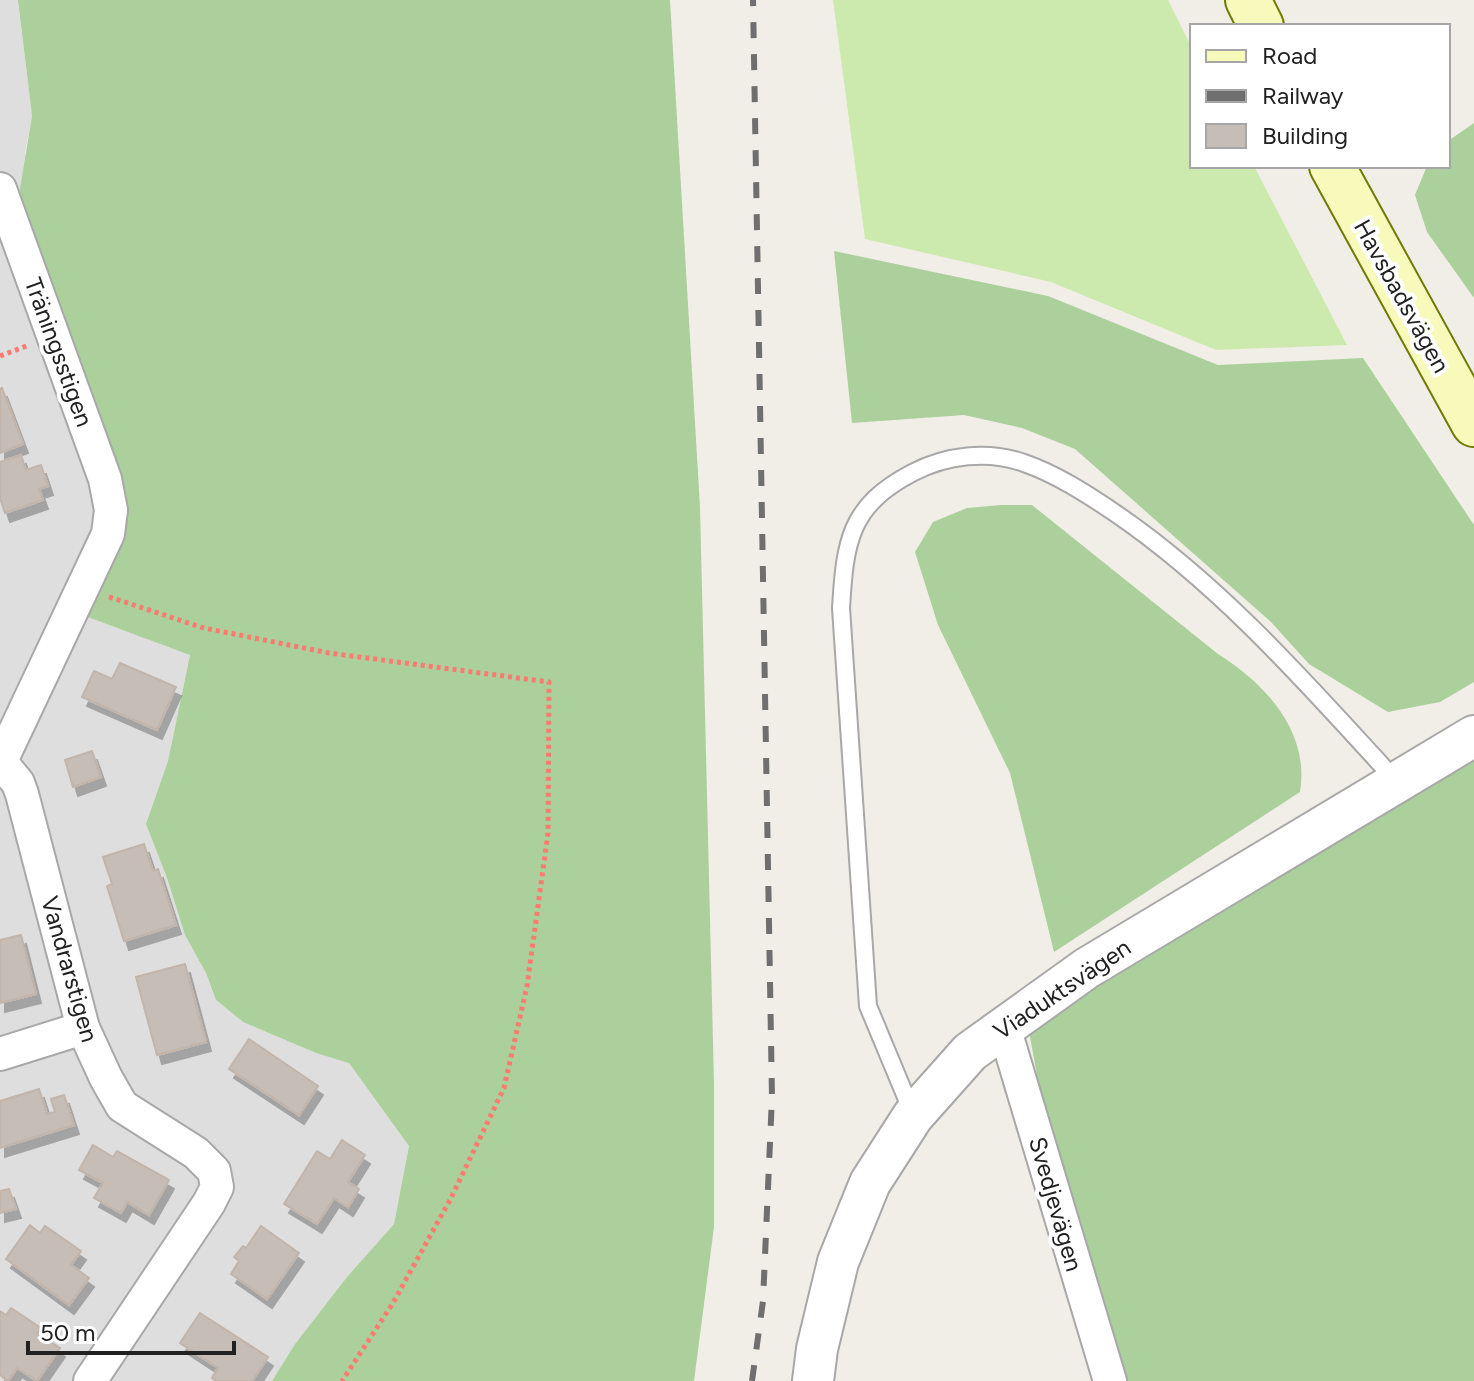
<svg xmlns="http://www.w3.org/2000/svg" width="1474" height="1381" font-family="Figtree,sans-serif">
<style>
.residential{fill:#dfdede}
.grass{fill:#cdeaae}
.forest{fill:#acd09c}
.building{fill:#c6bdb6;stroke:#c3b4a9;stroke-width:2;filter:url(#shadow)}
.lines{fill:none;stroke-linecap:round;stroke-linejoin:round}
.service-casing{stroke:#a8a8a8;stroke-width:20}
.minor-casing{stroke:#a8a8a8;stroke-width:36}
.tertiary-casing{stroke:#a8a8a8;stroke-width:44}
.secondary-casing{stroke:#707a05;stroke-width:48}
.path{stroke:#fa7b6f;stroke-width:5;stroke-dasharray:4 4;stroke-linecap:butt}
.service{stroke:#fff;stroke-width:16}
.minor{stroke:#fff;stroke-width:32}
.tertiary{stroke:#fff;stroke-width:40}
.secondary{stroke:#f8fabc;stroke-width:44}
.rail{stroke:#6f6f6f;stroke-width:6;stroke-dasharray:16 16;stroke-linecap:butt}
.labels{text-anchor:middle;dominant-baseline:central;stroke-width:8;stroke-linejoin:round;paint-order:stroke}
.street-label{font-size:24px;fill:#212121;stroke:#fff}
</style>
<defs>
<filter id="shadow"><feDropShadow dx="5" dy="9" stdDeviation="0" flood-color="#0004"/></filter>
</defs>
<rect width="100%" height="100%" fill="#f1eee7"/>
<path class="residential" d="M0 0H18L32 116 25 153 190 655 168 761 146 824 167 878 185 935 206 973 216 1000 243 1022 316 1053 349 1062 409 1146 394 1224 347 1277 295 1344 272 1381H0Z"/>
<path class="grass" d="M833 0H1168L1192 48V166H1254L1347 345 1216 350 1051 282 865 239Z"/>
<g class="forest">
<path d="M18 0H670L700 507 714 1083V1227L694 1381H272L295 1344 347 1277 394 1224 409 1146 349 1063 316 1053 243 1022 216 1000 206 973 185 935 167 878 146 824 168 761 190 655 77 613 93 570 96 454 19 195 32 116Z"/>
<path d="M1474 123V298L1427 232 1415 195 1427 166H1448V141Z"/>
<path d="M834 251 1048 296 1218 365 1363 358 1474 525V682L1440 702 1388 712 1309 664 1271 622 1075 449 1022 428 964 415 852 423Z"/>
<path d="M1001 505H1032L1218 654C1266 684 1310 732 1300 792L1054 952 1010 773 938 625 915 552 933 522 967 508Z"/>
<path d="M1474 746V1381H1127L1071 1229 1040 1092 1022 993Z"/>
</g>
<g class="building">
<path d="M2 388 23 444 0 453V389Z"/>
<path d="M21 455 26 470 41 465 48 486 39 489 43 500 5 513 0 498V462Z"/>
<path d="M120 663 176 687 157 730 82 697 94 671 112 679Z"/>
<path d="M92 751 101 777 73 787 65 760Z"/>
<path d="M144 844 153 871 158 869 176 925 124 941 107 886 112 884 103 857Z"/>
<path d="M21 935 36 994 0 1003V940Z"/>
<path d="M185 964 206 1042 157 1055 136 977Z"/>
<path d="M249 1039 318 1086 299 1115 229 1069Z"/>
<path d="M39 1089 47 1114 55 1112 51 1099 64 1095 74 1125 0 1148V1101Z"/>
<path d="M342 1140 365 1155 348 1182 359 1189 348 1207 334 1198 317 1224 284 1204 317 1151 330 1159Z"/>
<path d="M93 1145 113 1157 117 1151 169 1180 149 1215 127 1202 121 1213 94 1198 103 1183 79 1170Z"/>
<path d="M9 1189 16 1209 0 1213V1191Z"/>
<path d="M30 1225 40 1233 45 1226 81 1251 71 1265 89 1278 69 1305 6 1259Z"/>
<path d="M261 1226 299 1253 267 1299 231 1274 239 1261 234 1257 243 1246 246 1248Z"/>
<path d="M11 1308 41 1328 37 1333 60 1348 37 1381 17 1368 8 1381 0 1375V1311L6 1315Z"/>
<path d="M200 1313 268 1357 252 1381H216L212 1378 218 1368 180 1343Z"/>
</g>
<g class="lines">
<defs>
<path id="service" d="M913 1114 868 1006 841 608C845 542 849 506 912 473 946 455 988 450 1024 463 1056 474 1087 494 1115 513 1222 586 1309 686 1396 781"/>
<g id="minor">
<path d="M0 189 105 479 111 510 108 534 1 761"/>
<path d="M0 761 18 783 22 794 83 1028 106 1078 122 1106 196 1153 214 1171 217 1187 209 1203 90 1381"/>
<path d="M1004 1027 1110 1381"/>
<path d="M0 1054 83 1028"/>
</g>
<path id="tertiary" d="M813 1381 817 1349 838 1262 870 1183 913 1116 970 1052 1087 968 1474 736"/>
<g id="secondary">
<path d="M1248 0 1261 26"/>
<path d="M1332 166 1474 424"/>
</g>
</defs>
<use href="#service" class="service-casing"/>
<use href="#minor" class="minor-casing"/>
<use href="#tertiary" class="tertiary-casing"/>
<use href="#secondary" class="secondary-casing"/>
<g class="path">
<path d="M0 356 29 345"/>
<path d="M109 597 204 628 329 653 549 682 548 833 527 986 504 1088 450 1200 393 1303 342 1381"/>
</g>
<use href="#service" class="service"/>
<use href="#minor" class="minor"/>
<use href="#tertiary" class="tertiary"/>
<use href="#secondary" class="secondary"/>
<path class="rail" d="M752 1381 763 1301 772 1097 753 0"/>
</g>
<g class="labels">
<g class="street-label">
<text transform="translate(1402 296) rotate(61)">Havsbadsvägen</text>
<text transform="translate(59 352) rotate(70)">Träningsstigen</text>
<text transform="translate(70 969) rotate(74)">Vandrarstigen</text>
<text transform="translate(1062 989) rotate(-34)">Viaduktsvägen</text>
<text transform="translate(1056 1204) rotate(74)">Svedjevägen</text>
</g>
</g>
<rect x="1190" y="24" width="260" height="144" fill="#ffffff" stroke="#a6a6a6" stroke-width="2"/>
<rect x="1206" y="50" width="40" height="12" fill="#f8fabc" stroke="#a6a6a6" stroke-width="2"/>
<text x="1262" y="64" font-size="24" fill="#212121">Road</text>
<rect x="1206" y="90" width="40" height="12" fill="#6f6f6f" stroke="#a6a6a6" stroke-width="2"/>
<text x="1262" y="104" font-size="24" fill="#212121">Railway</text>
<rect x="1206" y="124" width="40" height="24" fill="#c6bdb6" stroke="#a6a6a6" stroke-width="2"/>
<text x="1262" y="144" font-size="24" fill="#212121">Building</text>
<path d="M28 1341v12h206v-12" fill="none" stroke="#212121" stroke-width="4"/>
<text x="40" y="1341" font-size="24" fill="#212121" stroke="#ffffff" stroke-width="6" paint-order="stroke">50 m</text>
</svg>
